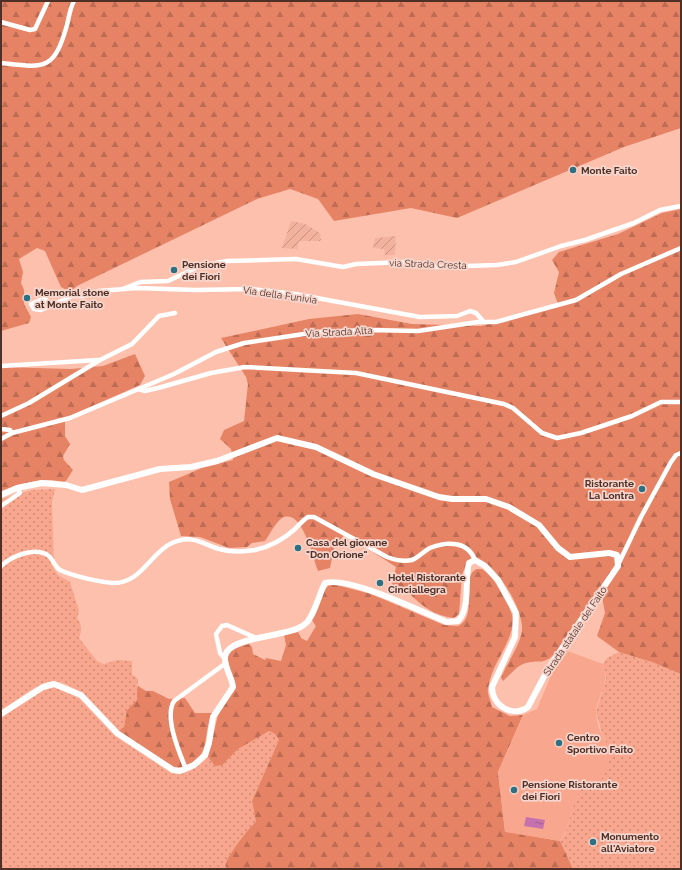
<svg xmlns="http://www.w3.org/2000/svg" width="682" height="870" font-family="Raleway,sans-serif">
<style>
.industrial{fill:url(#industrial-furrows)}
.grass{fill:url(#grass-dots)}
.forest{fill:url(#forest-firs)}
.pitch{fill:#f8a78e}
.water{fill:url(#water-ripples)}
.lines{fill:none;stroke-linecap:round;stroke-linejoin:round}
.street{stroke:#fff;stroke-width:4.5}
.secondary{stroke:#fff;stroke-width:6}
.poi-dot{fill:#2d7081;stroke:#f5d5cc;stroke-width:1.5}
.labels{text-anchor:middle;dominant-baseline:central;stroke-width:3.5;stroke-linejoin:round;paint-order:stroke}
.poi-label{font-size:10px;font-weight:bold;fill:#4f3027;stroke:#f5d5cc;text-anchor:start}
.street-label{font-size:10px;fill:#4f3027;stroke:#f5d5cc}
</style>
<defs>
<pattern id="industrial-furrows" width="10" height="10" patternUnits="userSpaceOnUse"><rect width="10" height="10" fill="#f3b29d"/><path d="M-1 1l2-2M0 10L10 0M9 11l2-2" fill="none" stroke="#c79180"/></pattern>
<pattern id="grass-dots" width="8" height="8" patternUnits="userSpaceOnUse"><rect width="8" height="8" fill="#f8a78e"/><path d="M2 2h.1M6 6h.1" fill="none" stroke="#cb8874" stroke-width="1.8" stroke-linecap="round"/></pattern>
<pattern id="forest-firs" width="22" height="20" patternUnits="userSpaceOnUse"><rect width="22" height="20" fill="#e68365"/><path d="M5 1l3.5 6h-7zM16 11l3.5 6h-7z" fill="#bd6c53"/></pattern>
<pattern id="water-ripples" width="26" height="14" patternUnits="userSpaceOnUse"><rect width="26" height="14" fill="#c572af"/><path d="M2 4q2-2 4 0t4 0M15 11q2-2 4 0t4 0" fill="none" stroke="#a25e8e"/></pattern>
</defs>
<rect width="100%" height="100%" fill="#fdc0ad"/>
<g class="industrial">
<path d="M291 221 305 224 320 233 321 241H299L297 249 282 248Z"/>
<path d="M396 236 395 255H385L384 249 373 248 375 238Z"/>
</g>
<g class="grass">
<path d="M55 489 52 502 54 569 58 575 70 582 79 611 77 618C82 625 82 630 79 638L97 661 104 664 117 660 132 661V674L138 679 137 700 127 710 124 727 118 731C104 716 72 675 48 682 33 686 14 702 1 711V499L32 490Z"/>
<path d="M619 652 652 662 681 674V869H573L560 841 565 834 575 800 582 788 593 780 611 753 602 733 596 712 606 678 603 664 607 658Z"/>
<path d="M54 687 79 698 115 736 171 773C186 776 198 768 208 757L215 766C226 764 230 756 238 749 247 743 259 735 269 731L275 734 279 740 252 801 256 822C250 827 227 857 226 863 225 865 226 867 226 869H1V718L44 690Z"/>
</g>
<g class="forest">
<path d="M1 1H681V128L624 147 457 218 411 208 334 221 318 199 290 189 257 199 77 286 70 292 61 287 45 251 37 248 19 259 23 272 21 283 24 290V304L31 317 29 323 1 331Z"/>
<path d="M681 209V674L652 662 619 652 597 636 605 613 600 586 556 652C543 667 540 658 523 664 516 667 509 676 503 681L501 678C507 662 519 648 522 631 524 610 498 567 479 559L465 568 462 574 459 614 454 618C436 616 422 607 409 593L396 595 390 592 396 567 345 534 334 548 330 568 318 571C313 558 302 507 282 518 275 523 270 534 265 541L252 543 247 547 229 548 200 537 181 536 170 499 169 482 202 468 233 460 231 449 220 439 224 430 244 421 248 384 246 377 221 338 309 319 358 314 412 324 481 326 558 304 554 293 559 272 552 260 559 252 618 234 662 213Z"/>
<path d="M135 354 145 376 140 385 65 418V436L70 444 63 456 64 460 73 470 66 481 63 482C42 476 20 484 1 491V367L71 369 103 366Z"/>
<path d="M477 569H482C491 575 498 586 503 596 507 604 513 612 513 622 511 645 491 664 488 689 487 694 491 701 492 707L510 716 523 715 498 772 505 831 560 841 573 869H226C226 867 225 865 226 863 227 857 250 826 256 822L252 801 279 740 275 734 269 731 238 749 222 765 215 766 208 757 218 715 233 691 227 658 230 650 249 644 252 647 253 654 265 660 266 658 281 661 286 645 284 635 298 632 301 638 307 641 316 626 312 620 324 590 329 585 333 584 371 594 444 625 458 626C480 615 458 577 477 569Z"/>
<path d="M138 686 146 691H153L169 699 185 698 195 713H213C202 730 212 755 189 764 183 767 180 769 174 767L118 731 124 727 127 710 137 700V689Z"/>
</g>
<path class="pitch" d="M562 649 603 664C604 668 605 672 605 676 606 688 596 700 596 713 598 745 623 744 601 780 571 779 574 824 560 841L505 832 498 772 523 715 537 709Z"/>
<path class="water" d="M526 817 545 820 543 829 524 826Z"/>
<g class="lines">
<g class="street">
<path d="M1 22 30 30 35 29 48 1"/>
<path d="M1 63C45 68 54 71 67 25 69 17 70 8 74 1"/>
<path d="M123 289 140 282 168 281 200 266 227 261 296 259 343 267 356 264 404 262 437 267 497 265 516 262 561 246 585 240 634 223 660 210 681 206"/>
<path d="M50 306 45 298 31 304 34 309 41 310 72 296H84L99 291 137 288 195 290 252 289 295 294 420 317 457 316 470 311 476 313 483 321"/>
<path d="M1 366 98 360"/>
<path d="M138 389 145 391 158 388 211 373 245 367 356 373 504 404 513 408 542 433 557 438 581 433 632 416 661 402H681"/>
<path d="M1 416 29 403 100 360 132 344 159 316 175 313"/>
<path d="M1 429 10 430 12 433"/>
<path d="M1 439 12 433 70 418 174 374 216 352 244 343 317 332 369 330 418 331 478 322H496L576 300 621 274 681 248"/>
<path d="M1 506 20 493 17 488"/>
<path d="M618 565 641 517 671 462 676 455 681 453"/>
<path d="M1 566C12 556 35 546 49 556 53 560 55 567 60 570 73 576 99 582 113 583 141 584 151 552 172 543 192 534 200 543 219 549 230 552 243 552 255 550 269 547 284 539 295 529 299 525 303 520 308 517H314L387 557C395 560 403 562 412 560 418 558 424 551 430 548 447 541 468 541 475 560"/>
<path d="M225 659 220 653 216 634 222 626 227 625 256 638"/>
<path d="M186 769C179 752 164 717 174 701L226 663"/>
</g>
<path class="secondary" d="M1 495 17 488 42 483 66 485 82 490 160 469 191 467 217 461 277 438 316 447 373 474 439 497 452 499H486L509 507 539 525 558 548 570 557 609 553 617 555 618 566 548 669 528 707C513 718 492 706 492 687L515 637 516 613 498 580 485 566 475 560 469 563C464 581 471 607 458 621L447 622C421 612 350 576 325 583 319 594 314 617 305 624 290 638 227 635 225 657 224 667 232 677 233 687L213 717 209 743 205 755 194 765 180 771 173 770 117 733 81 695 54 684 43 687 1 714"/>
</g>
<g class="poi-dot">
<circle cx="573" cy="170" r="4"/>
<circle cx="174" cy="270" r="4"/>
<circle cx="27" cy="298" r="4"/>
<circle cx="642" cy="489" r="4"/>
<circle cx="298" cy="548" r="4"/>
<circle cx="380" cy="583" r="4"/>
<circle cx="559" cy="743" r="4"/>
<circle cx="514" cy="790" r="4"/>
<circle cx="593" cy="842" r="4"/>
</g>
<g class="labels">
<g class="poi-label">
<text x="581" y="170">Monte Faito</text>
<text x="182" y="264">Pensione<tspan x="182" dy="12">dei Fiori</tspan></text>
<text x="35" y="292">Memorial stone<tspan x="35" dy="12">at Monte Faito</tspan></text>
<text x="634" y="483" text-anchor="end">Ristorante<tspan x="634" dy="12">La Lontra</tspan></text>
<text x="306" y="542">Casa del giovane<tspan x="306" dy="12">"Don Orione"</tspan></text>
<text x="388" y="577">Hotel Ristorante<tspan x="388" dy="12">Cinciallegra</tspan></text>
<text x="567" y="737">Centro<tspan x="567" dy="12">Sportivo Faito</tspan></text>
<text x="522" y="784">Pensione Ristorante<tspan x="522" dy="12">dei Fiori</tspan></text>
<text x="601" y="836">Monumento<tspan x="601" dy="12">all'Aviatore</tspan></text>
</g>
<g class="street-label">
<text transform="translate(428 264) rotate(2)">via Strada Cresta</text>
<text transform="translate(280 295) rotate(8)">Via della Funivia</text>
<text transform="translate(339 332) rotate(-3)">Via Strada Alta</text>
<text transform="translate(575 631) rotate(-56)">Strada statale del Faito</text>
</g>
</g>
<rect width="682" height="870" fill="none" stroke="#4f3027" stroke-width="4"/>
</svg>
